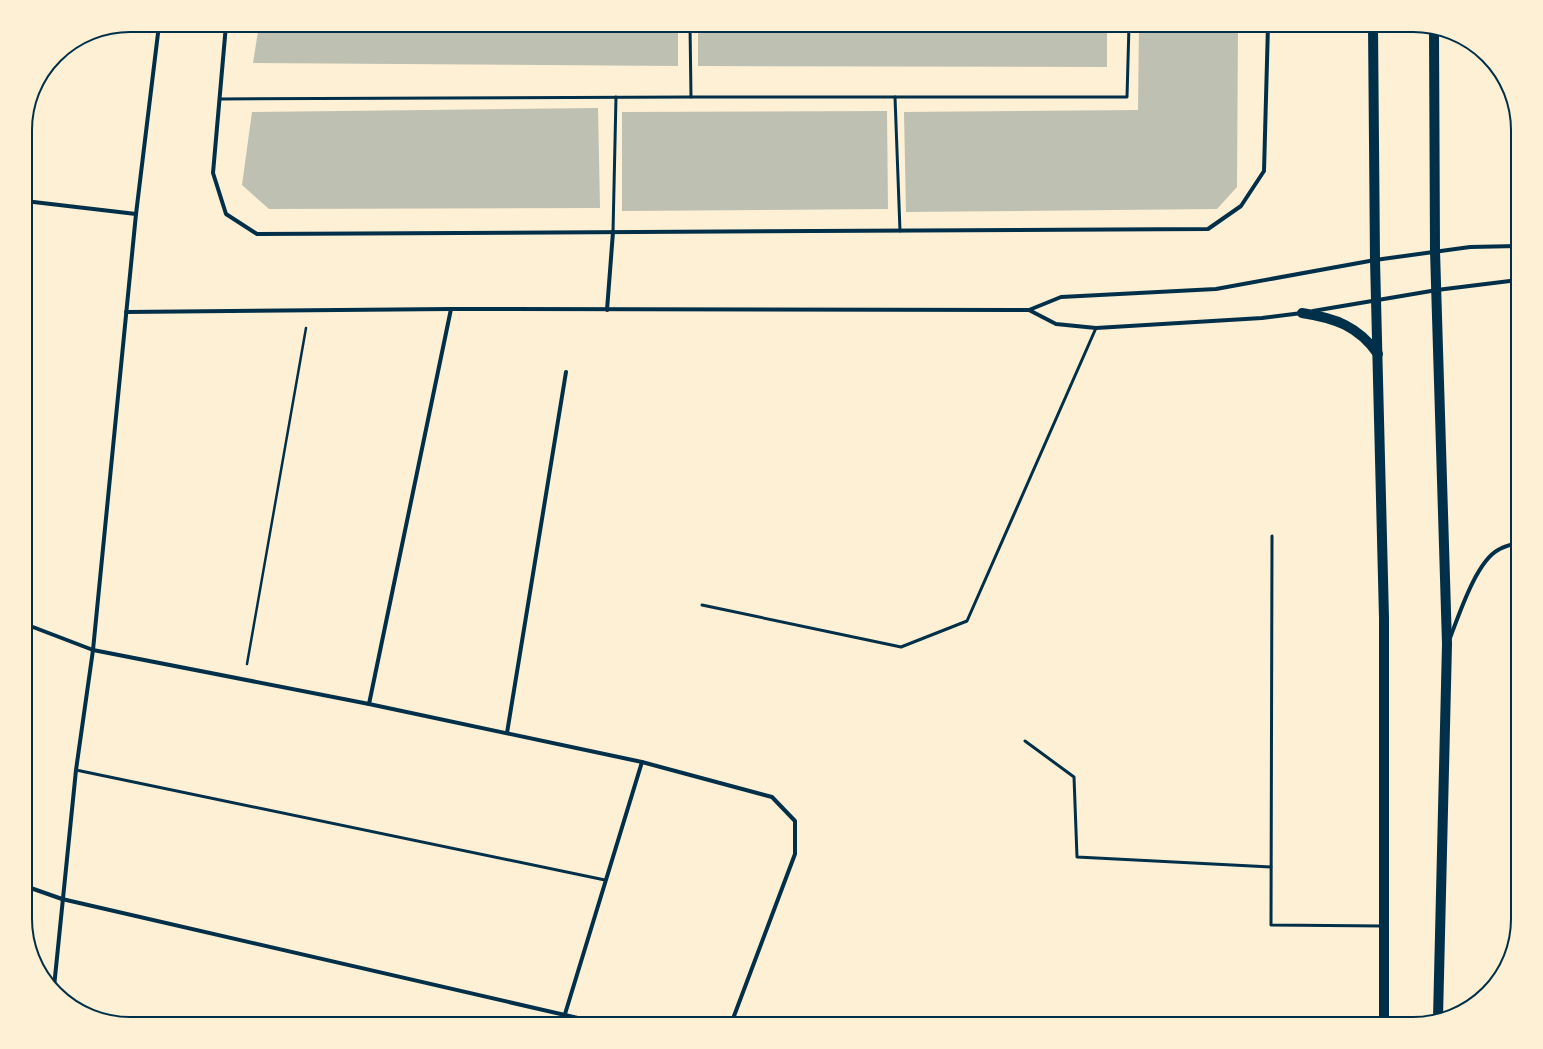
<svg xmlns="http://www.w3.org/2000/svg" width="1543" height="1049" font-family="Poppins,sans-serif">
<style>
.building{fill:#bec0b2}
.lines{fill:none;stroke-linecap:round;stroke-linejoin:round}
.path{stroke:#003049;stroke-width:2.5}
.service{stroke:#003049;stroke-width:3}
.minor{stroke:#003049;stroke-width:4}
.primary{stroke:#003049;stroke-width:10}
.rim{fill:none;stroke:#003049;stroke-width:2}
</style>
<rect width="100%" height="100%" fill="#fdf0d5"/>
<g class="building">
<path d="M259 25H678V66L253 63Z"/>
<path d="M698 25H1107V67L698 66Z"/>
<path d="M1139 25H1238L1237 187 1217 209 906 212 904 112 1138 110Z"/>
<path d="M598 108 600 208 269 209 242 185 252 112Z"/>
<path d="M887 111 888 209 622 211V112Z"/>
</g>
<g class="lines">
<path class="path" d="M247 664 306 328"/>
<g class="service">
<path d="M690 25 691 97"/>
<path d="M895 97 900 231"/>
<path d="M220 99 691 97H1127L1129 25"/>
<path d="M613 232 616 97"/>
<path d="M1272 536 1271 925 1382 926"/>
<path d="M702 605 901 647 967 621 1096 328"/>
<path d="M1025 741 1074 777 1077 857 1271 867"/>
<path d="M76 770 605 880"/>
</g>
<g class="minor">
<path d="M226 25 213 173 226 214 257 234 1208 229 1241 206 1264 171 1268 25"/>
<path d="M25 201 136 214"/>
<path d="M607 310 613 232"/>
<path d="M1029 310 1056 324 1096 328 1262 318 1302 313"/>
<path d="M1313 311 1437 290 1518 280"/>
<path d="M126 312 451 309 1029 310 1061 297 1216 289 1375 260 1470 247 1518 246"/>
<path d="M25 624 93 650 369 704 642 762 772 797 795 821V854L731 1024"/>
<path d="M1450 638C1459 615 1476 562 1498 550 1504 546 1512 545 1518 542"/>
<path d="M369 704 451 309"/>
<path d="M507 733 566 372"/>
<path d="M25 886 62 899 604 1024"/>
<path d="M54 987 76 770 93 650 136 214 159 25"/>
<path d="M565 1014 642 762"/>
</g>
<g class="primary">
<path d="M1373 25 1375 260 1384 618V1024"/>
<path d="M1434 31 1435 251 1447 644 1438 1018"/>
<path d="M1302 313C1335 318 1358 326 1378 354"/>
</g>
</g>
<path d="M0 0H1543V1049H0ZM130 32H1413A98 98 0 0 1 1511 130V919A98 98 0 0 1 1413 1017H130A98 98 0 0 1 32 919V130A98 98 0 0 1 130 32Z" fill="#fdf0d5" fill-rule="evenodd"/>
<path class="rim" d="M130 32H1413A98 98 0 0 1 1511 130V919A98 98 0 0 1 1413 1017H130A98 98 0 0 1 32 919V130A98 98 0 0 1 130 32Z"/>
</svg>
